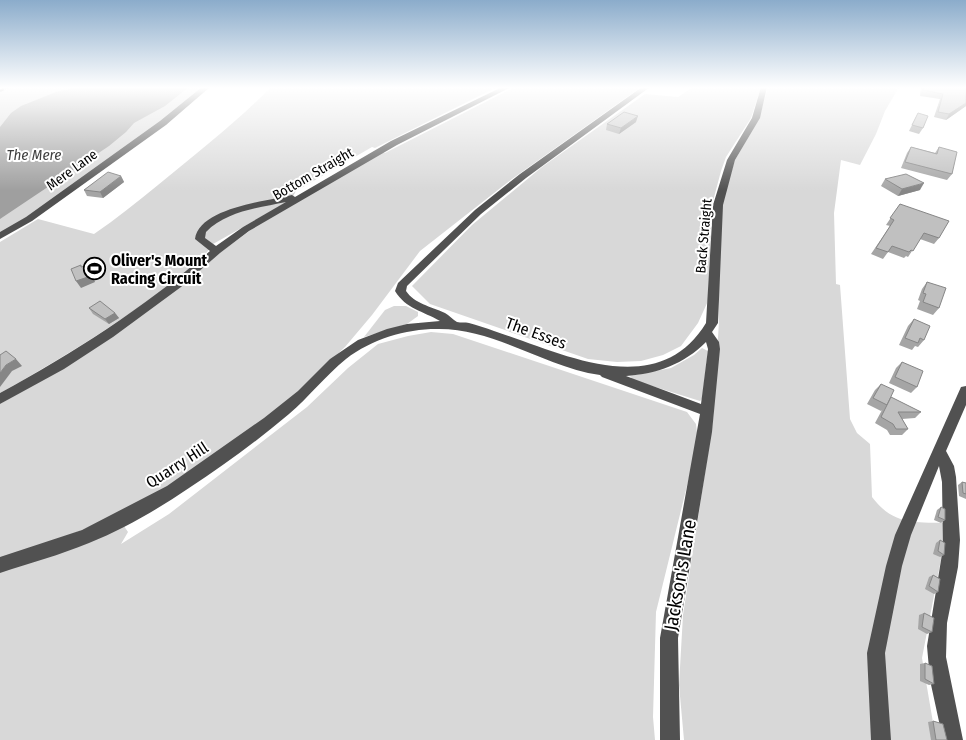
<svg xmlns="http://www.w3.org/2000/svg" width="966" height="740" font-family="'Fira Sans Condensed',sans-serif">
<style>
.green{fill:#d8d8d8}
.water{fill:#9f9f9f}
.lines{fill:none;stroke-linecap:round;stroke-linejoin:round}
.minor{fill:#515151;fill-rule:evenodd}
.rail{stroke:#000;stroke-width:2.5;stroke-dasharray:4.5 1 0.5 1;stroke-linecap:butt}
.wall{fill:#a5a5a5}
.shaded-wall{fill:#868686}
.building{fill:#c0c0c0;stroke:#868686}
.labels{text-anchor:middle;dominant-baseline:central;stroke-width:4;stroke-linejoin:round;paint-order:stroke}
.far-street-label{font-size:14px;fill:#000;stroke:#fff}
.far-water-label{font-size:15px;font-style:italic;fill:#404040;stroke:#fff}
.poi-label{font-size:16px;font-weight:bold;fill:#000;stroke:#fff;text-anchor:start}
.street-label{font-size:16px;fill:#000;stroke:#fff}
.near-street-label{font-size:19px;fill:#000;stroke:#fff}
</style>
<rect width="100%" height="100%" fill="#fff"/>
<g class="green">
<path d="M12 87H205C140 140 71 190 0 234V92Z"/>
<path d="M271 87H497L375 148 372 147 296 191 291 200 213 244C199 265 176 280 156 295 106 331 54 363 0 393V242L38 219 94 234C116 219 137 202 158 185 197 153 236 123 271 87Z"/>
<path d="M515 87H641L512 179 420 251 372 315 345 347 283 406 245 434 137 507 65 537 0 560V404L69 364 259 224 382 152 385 153Z"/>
<path d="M693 87H761L751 118 726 157 721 171 712 205 708 301 698 323 681 346 663 355 641 361 617 362 588 359 430 304 412 286 472 225 542 167 645 94 678 97Z"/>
<path d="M768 87H899L885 111 876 134 860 165 841 160 834 213 836 284 840 285 850 419 857 433 870 444 872 497C894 526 915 522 948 523L922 658 936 740H684L679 685 683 615 713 421 719 321V246L721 206 735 160 759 119Z"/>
<path d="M394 306H406L418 312V316L407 324 364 337 385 310Z"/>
<path d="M431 332 453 334 687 412 696 424 698 441 656 612 653 717 655 740H0V572L124 526 128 532 121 544 169 514 307 407 348 368 378 344 408 336Z"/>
<path d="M702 348 708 351 702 399 700 401 633 380 630 376 671 368 694 355Z"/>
</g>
<path class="water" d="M76 87H189L165 106 134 123 126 132 109 146 0 219V127L11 113 21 106 56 92Z"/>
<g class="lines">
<g class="minor">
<path d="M202 87H210L166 125 32 221 0 239V232L26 217 160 121Z"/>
<path d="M502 87H511L397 145 249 231 220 253 181 287 113 337 64 369 0 404V393C75 352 145 307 210 251L195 239C199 208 267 201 292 195L295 197 391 141ZM286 202 243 227 216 246 205 238 206 232C227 211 258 208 286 202Z"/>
<path d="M642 87H650L526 178 481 214 407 286 406 291C415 304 430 306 445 313 449 315 453 320 457 322 461 323 465 322 469 323 477 325 486 328 494 331 562 353 657 403 706 323L713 205 727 160 752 118 761 87H767L760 118 735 160 723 205 718 323 712 332 719 342 720 349 712 432 678 638 680 740H660V638L700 414 602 377 600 375C544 367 495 328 437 329 405 329 372 339 346 359 325 376 309 397 289 414 257 441 223 466 189 488 158 509 124 529 89 543 60 555 30 563 0 573V557L82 530 167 486 264 418 298 391 330 359 358 340 387 329 407 324 440 321C423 311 406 309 395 291L398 283 475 210 520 174ZM706 342 708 349 701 404 626 376C657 374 684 364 706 342Z"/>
<path d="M966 386V405L946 451 954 466 956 477 960 540 958 567 947 623 946 657 963 740H943L930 680 927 646 943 548 942 482 939 466 911 535 902 566 885 653 891 740H871L867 653 886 566 895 535 961 387Z"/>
</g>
<path class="rail" d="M0 91 8 87"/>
</g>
<g class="wall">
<path d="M921 87H966V106L946 120 934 117 940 99 920 96Z"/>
<path d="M918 113 923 128 919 134 909 131Z"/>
<path d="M636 122 619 134 606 130 607 124Z"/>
<path d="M911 147 935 153 939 147 952 174 947 180 901 168 907 153Z"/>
<path d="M121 176 124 182 103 198 87 196 84 190Z"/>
<path d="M885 179 920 190 898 196 881 186Z"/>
<path d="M900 204 939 238 934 244 920 239 908 257 906 256 904 258 888 252 883 259 871 254 890 226 886 225Z"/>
<path d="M927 282 939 308 933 315 917 309 920 301 918 300 922 289Z"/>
<path d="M89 308 115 313 119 318 109 324 93 314Z"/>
<path d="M914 319 924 340 918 347 915 346 912 350 899 345 908 326Z"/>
<path d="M902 362 917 387 911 393 889 383 896 368Z"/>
<path d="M881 384 890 399 921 412 915 418 902 419 908 429 902 435H890L887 430 875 423 882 410 881 411 867 404 875 390Z"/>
<path d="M962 482 966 483V499L959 496 958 485Z"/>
<path d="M941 507 945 520 941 523 934 520 937 510Z"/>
<path d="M940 540 944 555 940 557 933 554 936 543Z"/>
<path d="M933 575 938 592 934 594 925 589 929 577Z"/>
<path d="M924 613 932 632 927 634 918 629 919 615Z"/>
<path d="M925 663 934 684 929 685 920 681V664Z"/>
<path d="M933 721 947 740H931L928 722Z"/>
</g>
<g class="shaded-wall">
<path d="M966 103V106L946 120 949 114Z"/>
<path d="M638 116 636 122 619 134 621 128Z"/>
<path d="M121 176 124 182 103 198 100 192Z"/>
<path d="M924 183 920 190 898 196 902 189Z"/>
<path d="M86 266 91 272 95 282 81 288 76 281Z"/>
<path d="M115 313 119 318 109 324 105 319Z"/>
<path d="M16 359 22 366 12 371 0 387V373L6 365Z"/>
</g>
<g class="building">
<path d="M923 87H966V103L949 114 938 112 943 94 923 90Z"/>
<path d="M624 112 638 116 621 128 607 124Z"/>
<path d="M918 113 928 116 923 128 912 125Z"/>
<path d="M911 147 937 154 939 147 957 152 952 174 905 162Z"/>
<path d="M108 172 121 176 100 192 84 190Z"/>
<path d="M906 174 924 183 902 189 885 179Z"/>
<path d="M900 204 949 221 939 238 924 233 913 251 911 250 909 252 892 246 888 252 876 248 894 220 890 218Z"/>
<path d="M81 265V267L86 266 91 276 76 281 71 269Z"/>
<path d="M927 282 946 288 939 308 923 302 926 294 923 293Z"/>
<path d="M100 301 115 313 105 319 89 308Z"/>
<path d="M914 319 930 326 924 340 920 338 918 343 905 338Z"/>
<path d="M6 351 16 359 6 365 0 373V355Z"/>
<path d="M902 362 923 371 917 387 895 377Z"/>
<path d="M881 384 894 390 887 405 873 398Z"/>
<path d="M891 397 921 412H898L908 429H896L893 424 881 417Z"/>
<path d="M962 482 966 483V494L963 493Z"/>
<path d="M941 507 945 509V520L938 517Z"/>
<path d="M940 540 945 543 944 555 938 551Z"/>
<path d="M933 575 940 579 938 592 929 586Z"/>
<path d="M924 613 934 618 932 632 922 627Z"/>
<path d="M925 663 932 666 934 684 925 679Z"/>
<path d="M933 721 943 724 947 740H936Z"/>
</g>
<linearGradient id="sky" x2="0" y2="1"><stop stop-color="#8baccb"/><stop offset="0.46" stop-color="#fff"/><stop offset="1" stop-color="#fff" stop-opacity="0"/></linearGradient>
<rect width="966" height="191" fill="url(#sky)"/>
<defs>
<symbol id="stadium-ring" viewBox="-11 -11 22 22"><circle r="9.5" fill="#fff" stroke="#000" stroke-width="1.5"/><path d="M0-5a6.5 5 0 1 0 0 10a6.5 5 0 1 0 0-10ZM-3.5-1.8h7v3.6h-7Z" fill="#000"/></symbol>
</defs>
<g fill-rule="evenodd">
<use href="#stadium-ring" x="82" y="256" width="25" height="25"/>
</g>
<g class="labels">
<g class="far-street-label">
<text transform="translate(72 170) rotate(-36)">Mere Lane</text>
<text transform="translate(313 174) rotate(-30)">Bottom Straight</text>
<text transform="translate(704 236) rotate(-85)">Back Straight</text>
</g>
<g class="far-water-label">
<text x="34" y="155">The Mere</text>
</g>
<g class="poi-label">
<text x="111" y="260">Oliver's Mount<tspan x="111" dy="18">Racing Circuit</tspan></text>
</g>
<g class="street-label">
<text transform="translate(536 333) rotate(20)">The Esses</text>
<text transform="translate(177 465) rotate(-33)">Quarry Hill</text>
</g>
<g class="near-street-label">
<text transform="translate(680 575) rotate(-80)">Jackson's Lane</text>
</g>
</g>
</svg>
